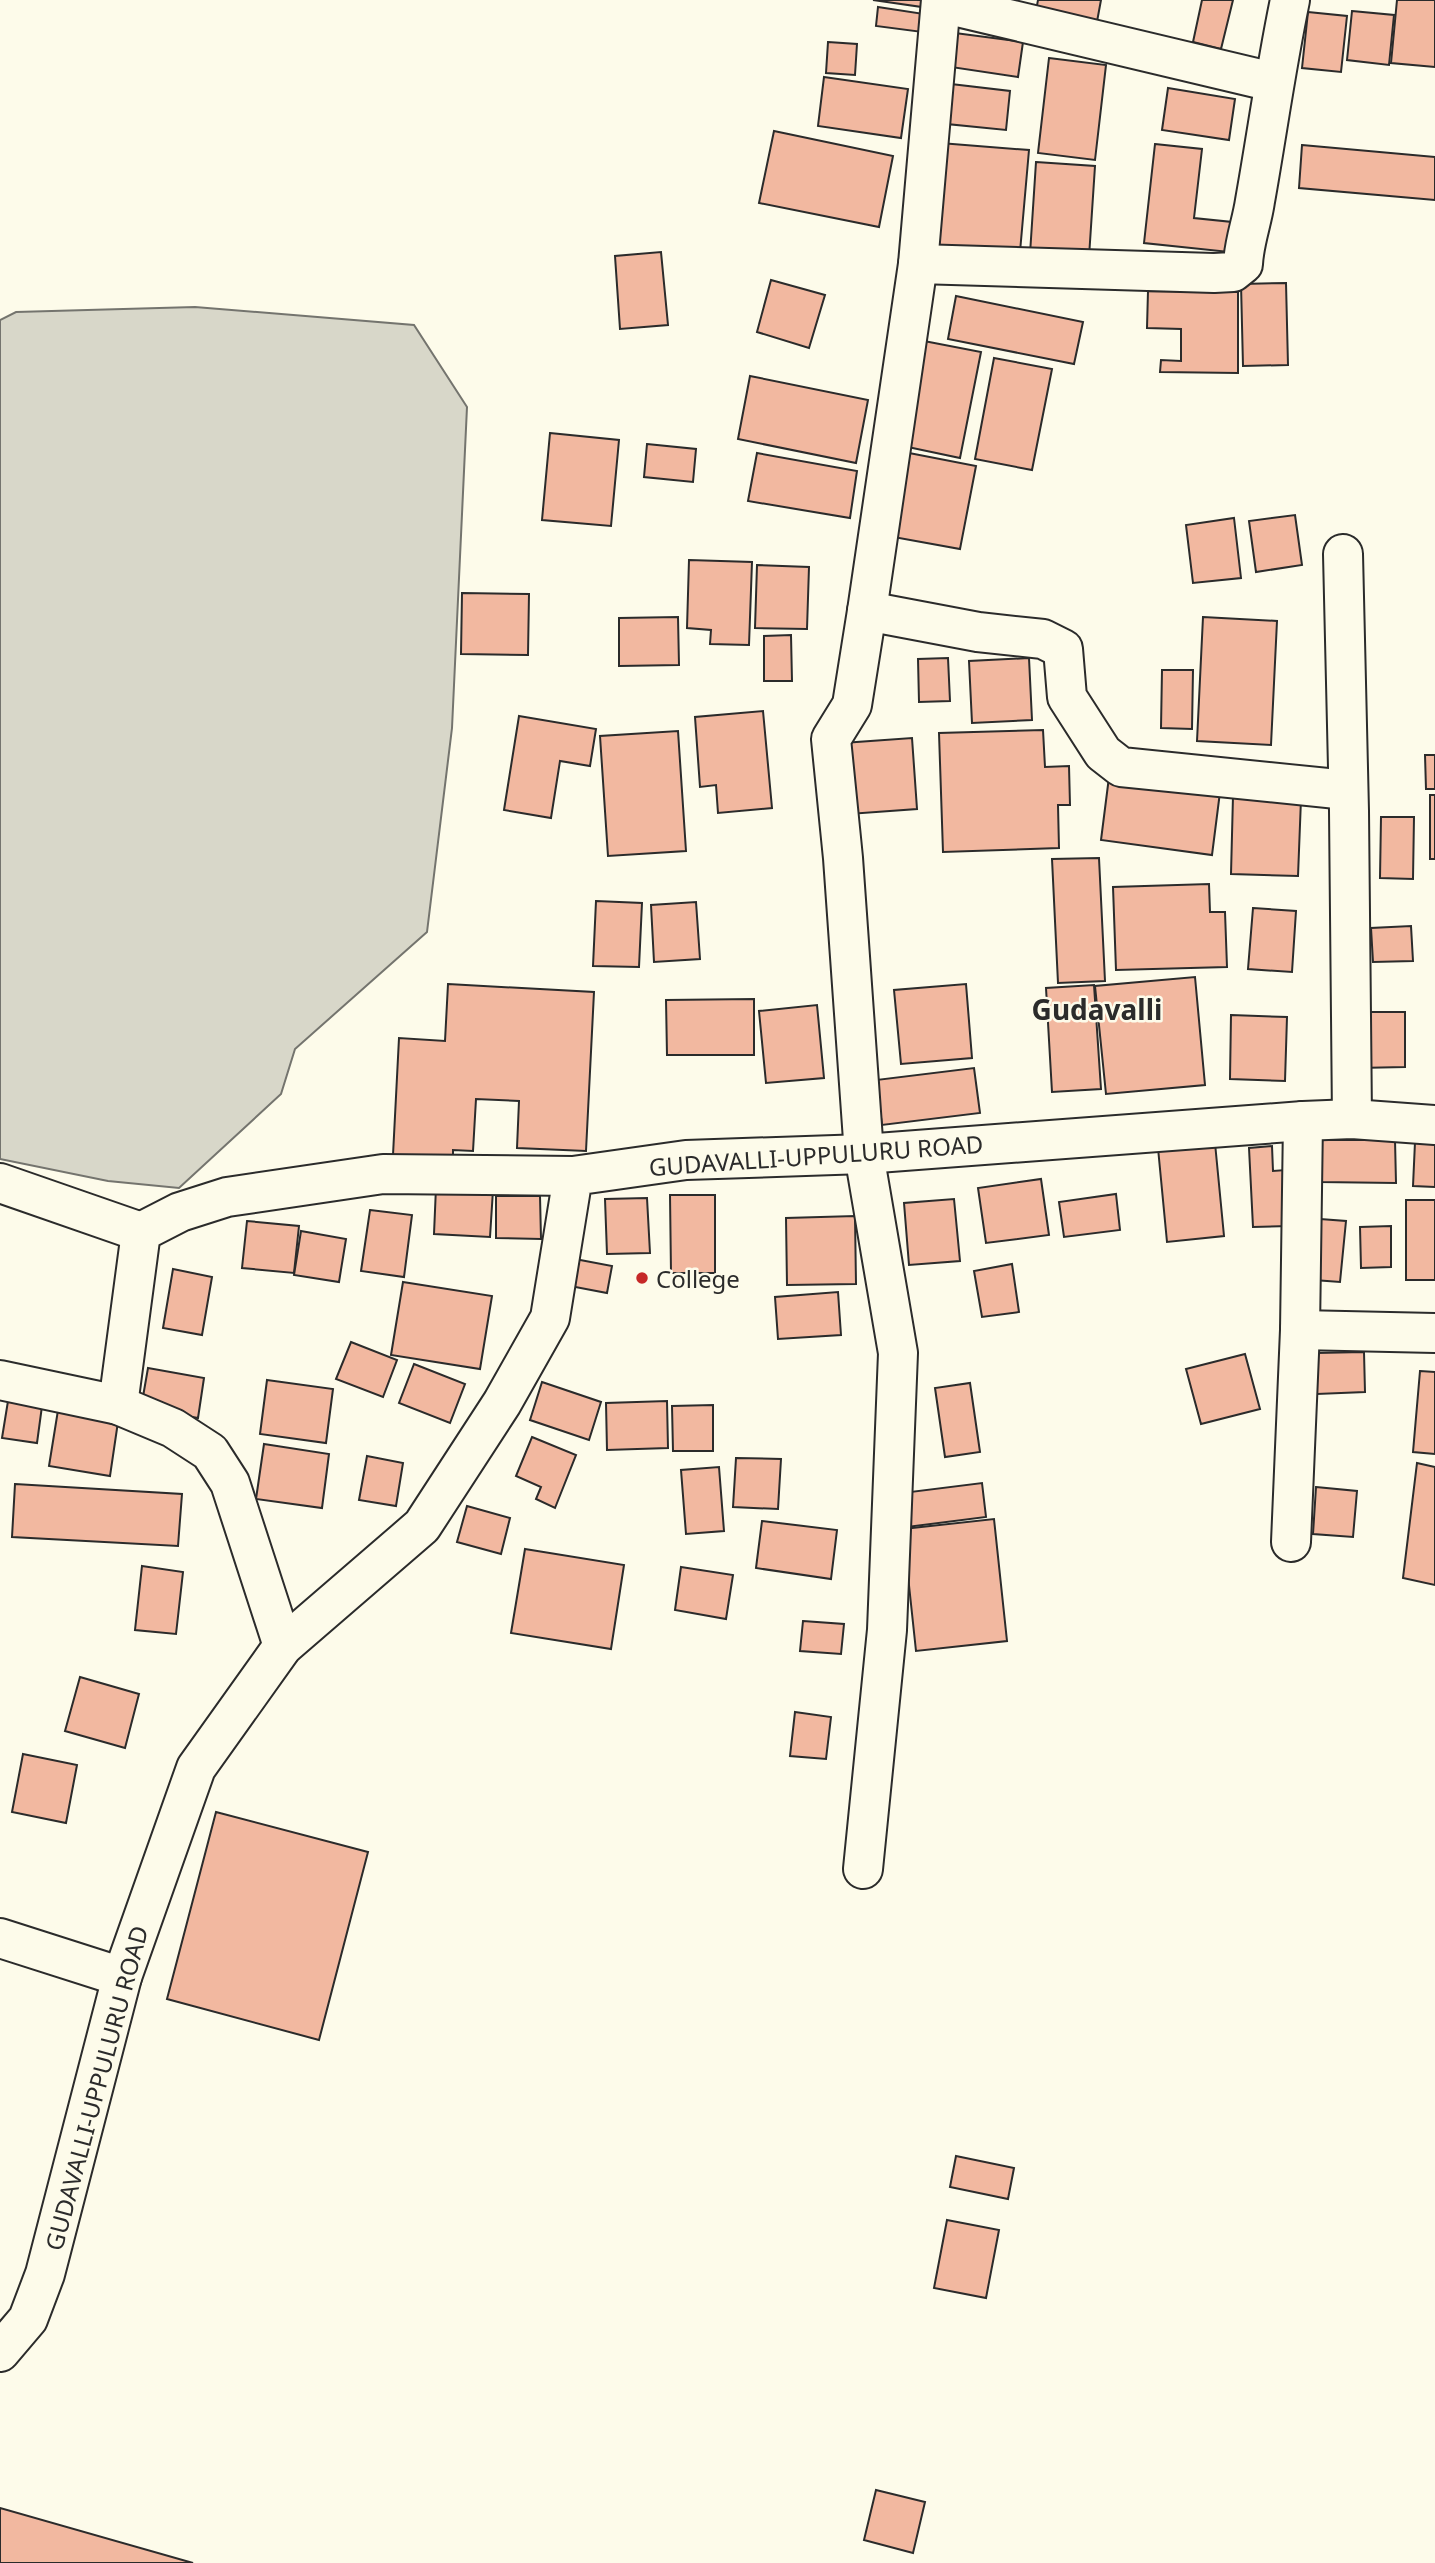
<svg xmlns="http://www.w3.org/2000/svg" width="1435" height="2563" font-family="'Noto Sans',sans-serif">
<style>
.water{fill:#d8d7c9;stroke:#74746e;stroke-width:2}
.building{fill:#f2b8a0;stroke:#2b2b2b;stroke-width:2}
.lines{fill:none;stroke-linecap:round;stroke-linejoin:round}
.minor-casing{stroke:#2b2b2b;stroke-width:42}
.major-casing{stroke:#2b2b2b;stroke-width:42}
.minor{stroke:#fdfbea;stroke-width:38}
.major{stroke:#fdfbea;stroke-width:38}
.poi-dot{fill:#c62828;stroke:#fdfbea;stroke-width:2.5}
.labels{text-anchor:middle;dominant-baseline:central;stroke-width:5;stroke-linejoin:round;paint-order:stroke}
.street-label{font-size:24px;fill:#2b2b2b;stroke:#fdfbea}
.poi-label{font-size:24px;fill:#2b2b2b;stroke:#fdfbea;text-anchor:start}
.quarter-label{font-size:28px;font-weight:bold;fill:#2b2b2b;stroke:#fdfbea}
</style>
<rect width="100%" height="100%" fill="#fdfbea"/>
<path class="water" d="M195 307 414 325 467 407 452 728 427 932 295 1049 281 1094 179 1188 108 1181 0 1159V320L16 312Z"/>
<g class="building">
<path d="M873 0H930L929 8Z"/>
<path d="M1038 0H1101L1096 27 1035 16Z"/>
<path d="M1202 0H1233L1221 49 1193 42Z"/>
<path d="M1397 0H1435V67L1391 63Z"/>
<path d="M878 7 924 14 922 32 876 26Z"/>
<path d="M1352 11 1394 15 1389 65 1347 60Z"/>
<path d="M1308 12 1347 16 1341 72 1302 68Z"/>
<path d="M955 33 1023 42 1018 77 951 67Z"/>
<path d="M828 42 857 44 855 75 826 73Z"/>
<path d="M1049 58 1106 65 1095 160 1038 153Z"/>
<path d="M824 77 908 89 901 138 818 126Z"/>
<path d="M951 84 1010 91 1006 130 947 124Z"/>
<path d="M1168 88 1235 99 1229 140 1162 130Z"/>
<path d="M774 131 893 156 879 227 759 203Z"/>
<path d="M940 143 1029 150 1020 252 931 245Z"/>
<path d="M1155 144 1202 149 1194 218 1232 222 1229 252 1144 243Z"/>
<path d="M1302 145 1435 157V200L1299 188Z"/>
<path d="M1036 162 1095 166 1089 257 1030 254Z"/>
<path d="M661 252 668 325 620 329 615 256Z"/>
<path d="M771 280 825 295 809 348 757 332Z"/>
<path d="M1286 283 1288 365 1243 366 1241 284Z"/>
<path d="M1148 291 1238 292V373L1160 372 1161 360 1181 361V329L1147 328Z"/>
<path d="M956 296 1083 322 1074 364 948 339Z"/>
<path d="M924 341 981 352 960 458 903 446Z"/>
<path d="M994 358 1052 369 1032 470 975 459Z"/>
<path d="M750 376 868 400 856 463 738 439Z"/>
<path d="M550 433 619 440 611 526 542 520Z"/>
<path d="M647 444 696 449 693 482 644 477Z"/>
<path d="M904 452 976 466 960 549 888 536Z"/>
<path d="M757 453 857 471 850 518 748 501Z"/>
<path d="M1295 515 1302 565 1256 572 1249 521Z"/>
<path d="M1234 518 1241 578 1193 583 1186 525Z"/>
<path d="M689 560 752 562 749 645 710 644 711 630 687 628Z"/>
<path d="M757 565 809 567 807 629 755 628Z"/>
<path d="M462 593 529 594 528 655 461 654Z"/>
<path d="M678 617 679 665 619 666V618Z"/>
<path d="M1203 617 1277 621 1271 745 1197 741Z"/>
<path d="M791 635 792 681H764V636Z"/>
<path d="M948 658 950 701 919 702 918 659Z"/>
<path d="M1029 658 1032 720 972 723 969 661Z"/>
<path d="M1162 670H1193L1192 729 1161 728Z"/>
<path d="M763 711 772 808 718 813 716 785 700 787 695 717Z"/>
<path d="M519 716 596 729 590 766 560 761 551 818 504 810Z"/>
<path d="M1043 730 1045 767 1069 766 1070 805H1058L1059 848 943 852 939 733Z"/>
<path d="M678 731 686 851 608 856 600 736Z"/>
<path d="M912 738 917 809 849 814 843 743Z"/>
<path d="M1425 755H1435V789H1426Z"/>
<path d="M1109 777 1220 792 1212 855 1101 840Z"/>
<rect x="1430" y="795" width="5" height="64"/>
<path d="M1233 796 1301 799 1298 876 1231 874Z"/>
<path d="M1381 817H1414L1413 879 1380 878Z"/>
<path d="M1099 858 1105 981 1058 983 1052 859Z"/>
<path d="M1209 884 1210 912H1225L1227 967 1116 970 1113 887Z"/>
<path d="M596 901 642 903 639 967 593 966Z"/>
<path d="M696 902 700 959 654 962 651 905Z"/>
<path d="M1253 908 1296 911 1292 972 1248 969Z"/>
<path d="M1411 926 1413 961 1373 962 1371 928Z"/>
<path d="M1195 977 1205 1085 1106 1094 1095 986Z"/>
<path d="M448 984 594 992 586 1151 517 1148 519 1101 476 1099 473 1151 453 1150V1158L393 1155 399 1038 445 1041Z"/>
<path d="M966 984 972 1058 901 1064 894 990Z"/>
<path d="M1094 985 1101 1089 1052 1092 1046 988Z"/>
<path d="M754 999V1055H667L666 1000Z"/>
<path d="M817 1005 824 1078 766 1083 759 1011Z"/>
<path d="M1357 1012H1405V1067L1358 1068Z"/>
<path d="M1231 1015 1287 1017 1285 1081 1230 1079Z"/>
<path d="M974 1068 980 1113 882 1125 876 1080Z"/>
<path d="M1320 1140H1395L1396 1183 1319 1182Z"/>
<path d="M1415 1142 1435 1143V1187L1413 1186Z"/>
<path d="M1215 1143 1224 1236 1167 1242 1158 1148Z"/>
<path d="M1272 1146 1273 1171 1286 1170 1289 1226 1253 1227 1249 1148Z"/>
<path d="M1041 1179 1049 1235 986 1243 978 1188Z"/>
<path d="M436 1187 493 1190 490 1237 434 1234Z"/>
<path d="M1116 1194 1120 1230 1064 1237 1059 1202Z"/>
<path d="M670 1195H715V1273H671Z"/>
<path d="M496 1196H540L541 1239 496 1238Z"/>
<path d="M647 1198 650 1253 607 1254 605 1199Z"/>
<path d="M954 1199 960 1261 909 1265 904 1203Z"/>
<rect x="1406" y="1200" width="29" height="80"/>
<path d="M370 1210 412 1215 404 1277 361 1271Z"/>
<path d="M855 1216 856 1284 787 1285 786 1218Z"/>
<path d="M1320 1219 1346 1221 1340 1282 1314 1280Z"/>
<path d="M247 1221 299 1226 294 1273 242 1268Z"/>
<path d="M1391 1226V1267L1361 1268 1360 1227Z"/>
<path d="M301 1231 346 1239 339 1282 294 1275Z"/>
<path d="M575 1259 612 1266 607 1293 570 1286Z"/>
<path d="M1012 1264 1019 1312 982 1317 974 1271Z"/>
<path d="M173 1269 212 1277 202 1335 163 1328Z"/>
<path d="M403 1282 492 1296 480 1369 391 1355Z"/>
<path d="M838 1292 841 1335 778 1339 775 1297Z"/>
<path d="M351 1342 397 1360 383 1397 336 1379Z"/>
<path d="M1364 1352 1365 1392 1317 1394 1316 1353Z"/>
<path d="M1245 1354 1260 1409 1201 1424 1186 1369Z"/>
<path d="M414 1364 465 1384 450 1423 399 1403Z"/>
<path d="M148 1368 204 1378 198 1418 141 1408Z"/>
<path d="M1420 1371 1435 1372V1454L1413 1452Z"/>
<path d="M267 1380 333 1389 326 1443 260 1434Z"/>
<path d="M542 1382 601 1402 589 1440 530 1420Z"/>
<path d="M970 1383 980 1452 945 1457 935 1388Z"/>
<path d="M8 1401 42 1406 37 1443 2 1438Z"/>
<path d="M667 1401 668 1448 607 1450 606 1403Z"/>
<path d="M59 1404 119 1415 110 1476 49 1466Z"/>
<path d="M713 1405V1451H673L672 1406Z"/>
<path d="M532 1437 576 1455 555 1508 536 1499 541 1487 516 1476Z"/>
<path d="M264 1444 329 1454 322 1508 256 1499Z"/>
<path d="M367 1456 403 1463 396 1506 359 1500Z"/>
<path d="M736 1458 781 1459 778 1509 733 1507Z"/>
<path d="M1417 1463 1435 1467V1585L1403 1578Z"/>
<path d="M719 1467 724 1531 686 1534 681 1470Z"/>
<path d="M982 1483 986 1517 907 1527 902 1493Z"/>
<path d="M15 1484 182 1494 178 1546 12 1537Z"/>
<path d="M1316 1487 1357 1491 1353 1537 1313 1534Z"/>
<path d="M467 1506 510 1518 501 1554 457 1542Z"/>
<path d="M994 1519 1007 1641 916 1651 903 1529Z"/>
<path d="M762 1521 837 1530 831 1579 756 1568Z"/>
<path d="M525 1549 624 1565 611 1649 511 1633Z"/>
<path d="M142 1566 183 1572 176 1634 135 1630Z"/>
<path d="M681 1567 733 1575 726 1619 675 1610Z"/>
<path d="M803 1621 844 1624 841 1654 800 1651Z"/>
<path d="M80 1677 139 1694 125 1748 65 1731Z"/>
<path d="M795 1712 831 1717 826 1759 790 1756Z"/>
<path d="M23 1754 77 1765 66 1823 12 1812Z"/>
<path d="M216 1812 368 1852 319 2040 167 1999Z"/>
<path d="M956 2156 1014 2168 1008 2199 950 2187Z"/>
<path d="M947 2220 999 2230 986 2298 934 2288Z"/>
<path d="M876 2490 925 2502 913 2553 864 2540Z"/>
<path d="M0 2508 193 2563H0Z"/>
</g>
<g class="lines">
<defs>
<g id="minor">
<path d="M941 3 1273 82"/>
<path d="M918 264 1214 273 1233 272 1243 264C1244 242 1252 222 1255 201 1267 134 1276 67 1290 0"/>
<path d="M1343 554 1349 811 1352 1119"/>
<path d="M867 611 978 632 1043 639 1063 649 1067 697 1103 753 1121 767 1347 790"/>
<path d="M0 1183 141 1232"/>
<path d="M1300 1330 1435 1333"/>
<path d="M0 1380 118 1405 173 1428 210 1452 230 1483 283 1646"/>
<path d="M118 1405 141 1232 180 1212 227 1197 383 1174 573 1176"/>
<path d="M1291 1542 1300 1330 1303 1121"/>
<path d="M863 1869 887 1630 898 1353 864 1154 843 858 831 739 852 705 867 611 918 264 941 0"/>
<path d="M0 1938 122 1977"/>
</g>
<path id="major" d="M0 2352 28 2319 45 2274 122 1977 196 1768 283 1646 422 1526 502 1403 550 1318 573 1176 686 1160 864 1154 1303 1121 1352 1119 1435 1125"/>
</defs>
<use href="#minor" class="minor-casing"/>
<use href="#major" class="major-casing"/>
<use href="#minor" class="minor"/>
<use href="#major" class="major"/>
</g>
<circle class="poi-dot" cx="642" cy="1278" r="7"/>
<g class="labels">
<g class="street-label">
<text transform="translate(816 1155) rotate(-4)">GUDAVALLI-UPPULURU ROAD</text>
<text transform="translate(96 2088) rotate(-75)">GUDAVALLI-UPPULURU ROAD</text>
</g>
<g class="poi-label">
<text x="656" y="1278">College</text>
</g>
<g class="quarter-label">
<text x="1097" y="1009">Gudavalli</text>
</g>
</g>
</svg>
